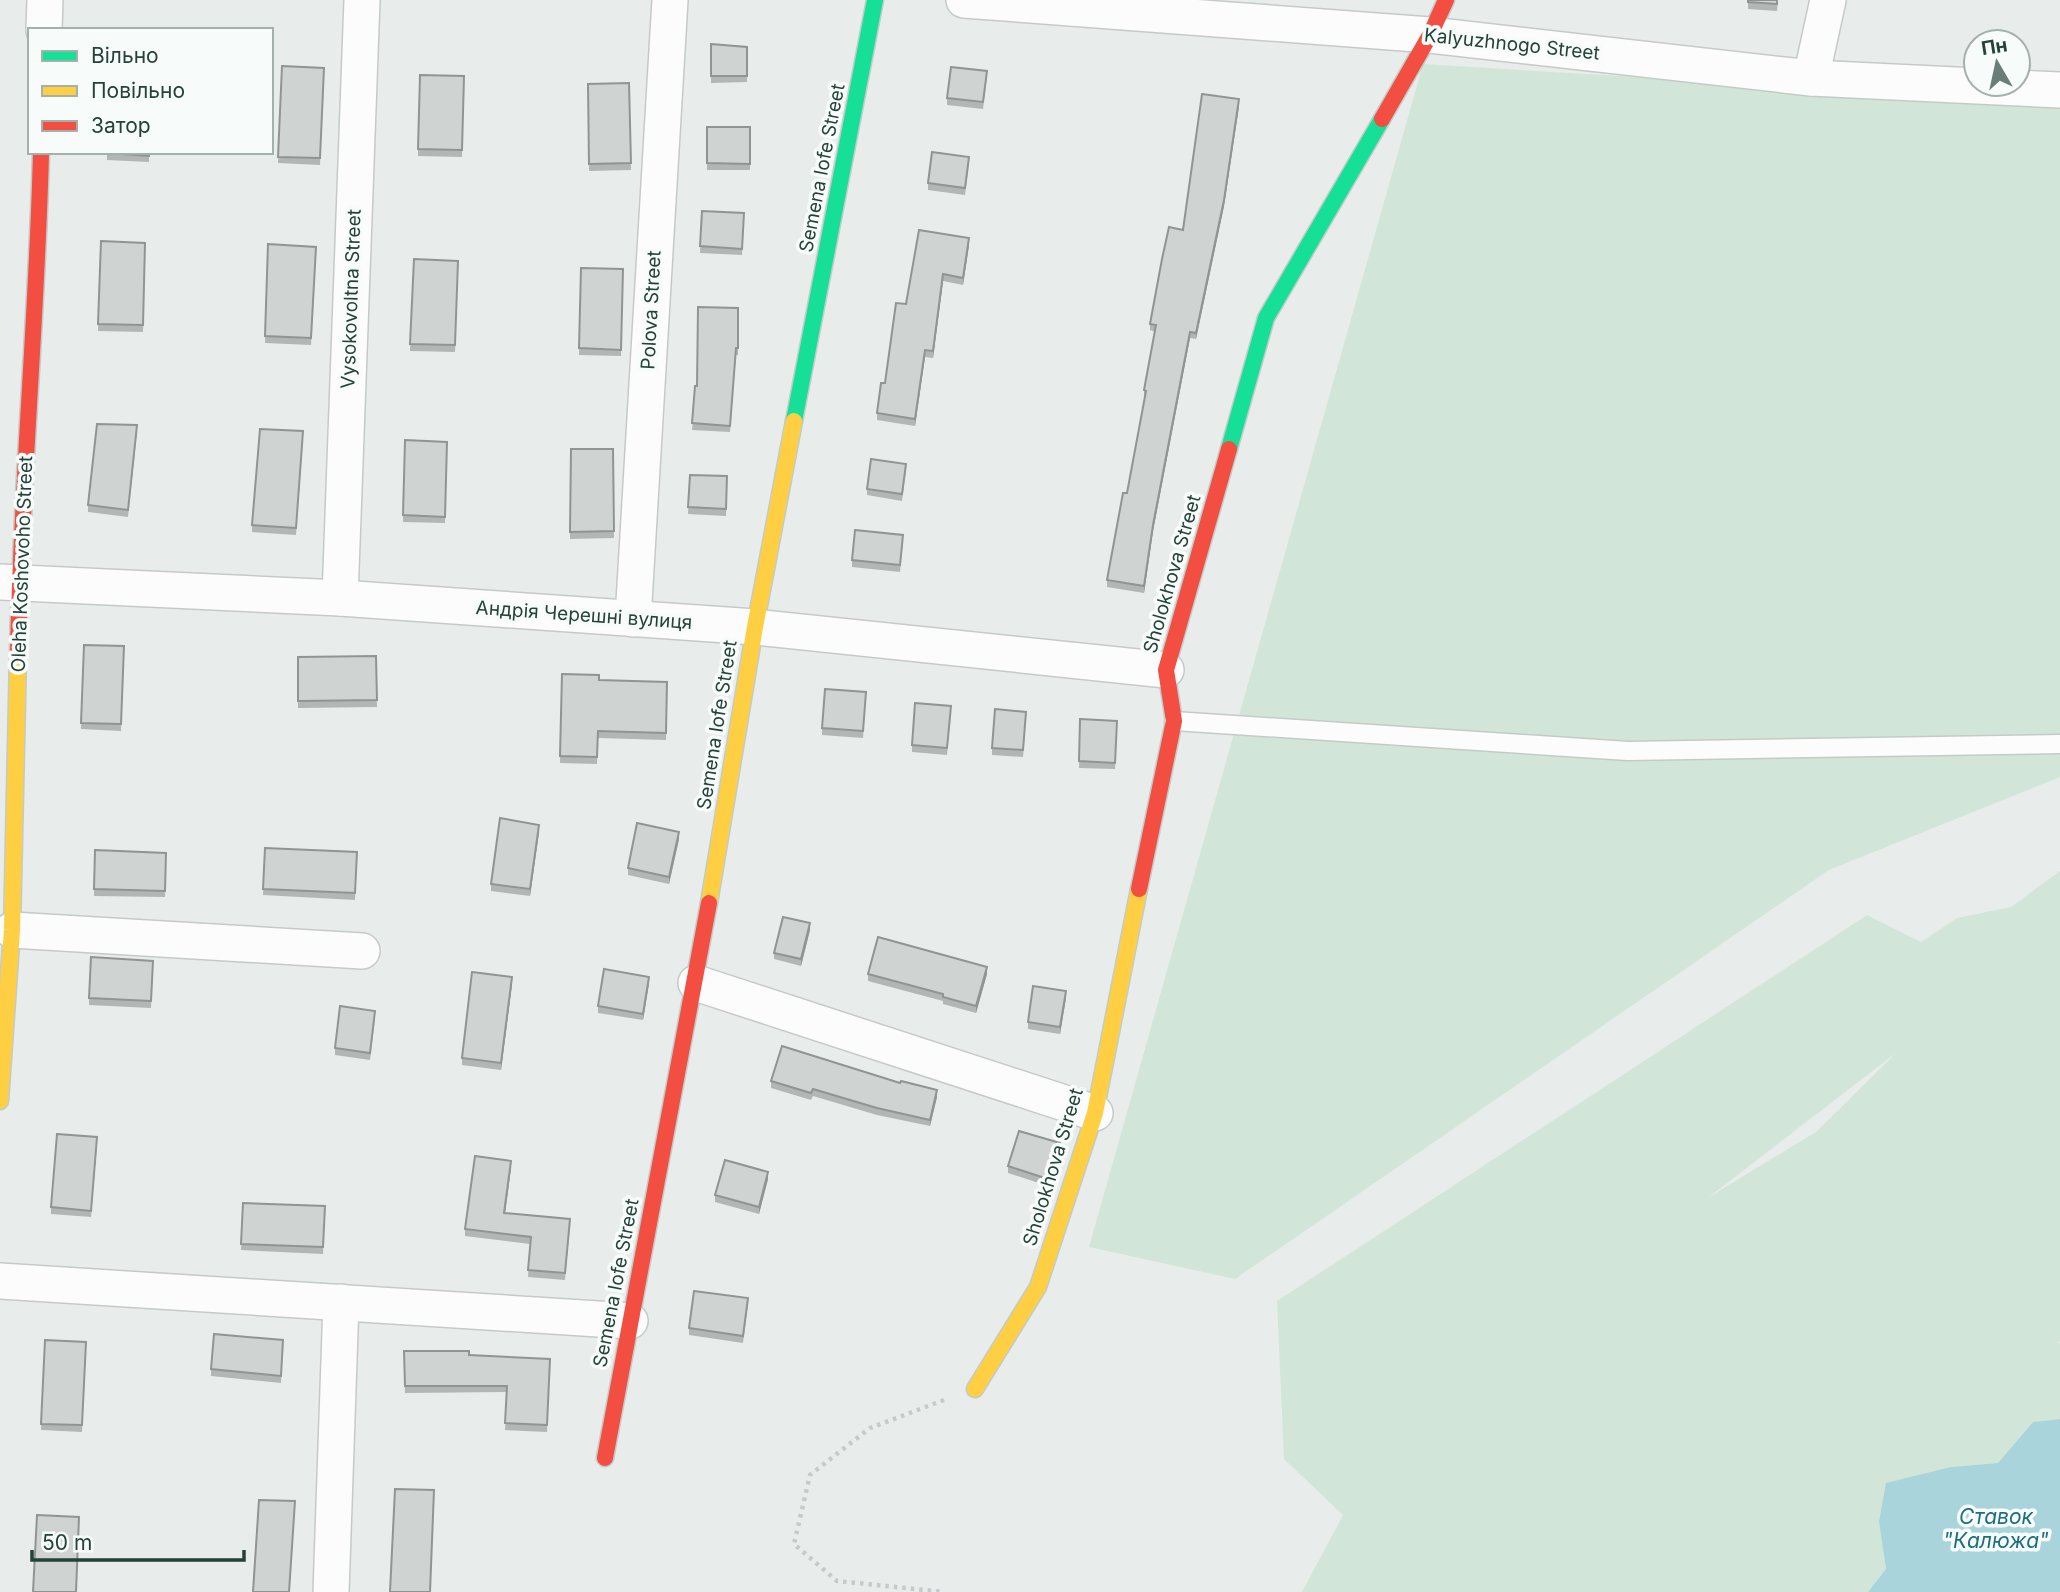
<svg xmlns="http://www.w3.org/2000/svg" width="2060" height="1592" font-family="Inter,sans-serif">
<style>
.green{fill:#d1e6d8;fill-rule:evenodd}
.water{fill:#a9d4db}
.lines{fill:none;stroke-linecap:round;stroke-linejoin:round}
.lane-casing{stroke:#c5cac8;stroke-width:21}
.street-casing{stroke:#c5cac8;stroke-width:38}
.fast-casing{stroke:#c3cbc8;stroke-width:19}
.slow-casing{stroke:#c3cbc8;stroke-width:19}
.jam-casing{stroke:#c3cbc8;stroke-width:19}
.path{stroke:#c3ccca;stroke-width:4.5;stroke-dasharray:3.5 5;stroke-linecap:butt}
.lane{stroke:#fcfcfc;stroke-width:18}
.street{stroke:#fcfcfc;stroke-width:35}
.fast{stroke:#16e098;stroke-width:16}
.slow{stroke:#ffcf43;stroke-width:16}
.jam{stroke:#f24e42;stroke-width:16}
.wall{fill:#b2b6b5}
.shaded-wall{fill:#919493}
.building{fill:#cfd4d2;stroke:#919493;stroke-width:2}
.labels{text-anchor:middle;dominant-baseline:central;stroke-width:7;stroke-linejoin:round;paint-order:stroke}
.street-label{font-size:19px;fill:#24423a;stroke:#f7fbf9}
.water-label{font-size:21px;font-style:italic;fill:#1c6f80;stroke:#f7fbf9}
</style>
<rect width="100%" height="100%" fill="#e8edeb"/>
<g class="green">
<path d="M1423 64 2060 103V777L1829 870 1235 1279 1089 1247Z"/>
<path d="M2060 871V1341L2058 1342 2060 1344V1419L2033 1422 1998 1463 1951 1467 1879 1522 1886 1569 1868 1592H1302L1343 1515 1284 1459 1277 1301 1867 915 1921 942 1957 918 2011 907ZM1896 1053 1816 1132 1709 1197Z"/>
</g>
<path class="water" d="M2060 1419V1592H1868L1886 1569 1879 1522 1886 1483 1951 1467 1998 1463 2033 1422Z"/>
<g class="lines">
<defs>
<path id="lane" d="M1174 721 1628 751 2060 744"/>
<g id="street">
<path d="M964 0 1430 35 1811 78 2060 90"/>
<path d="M44 30 45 0"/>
<path d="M1811 78 1828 0"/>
<path d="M0 582 340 598 755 627 1166 670"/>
<path d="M340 598 362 0"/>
<path d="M633 619 670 0"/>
<path d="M12 930 362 951"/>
<path d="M696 983 1095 1113"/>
<path d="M0 1281 630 1321"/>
<path d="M331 1592 341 1302"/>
</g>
<g id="fast">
<path d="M794 421 875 0"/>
<path d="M1229 449 1266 318 1382 119"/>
</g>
<g id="slow">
<path d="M709 903 755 627 794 421"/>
<path d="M0 1101 12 930 18 654"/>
<path d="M975 1389 1038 1287 1095 1113 1139 889"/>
</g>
<g id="jam">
<path d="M1382 119 1430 35 1446 0"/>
<path d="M18 654C21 486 37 319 41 152"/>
<path d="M1139 889 1174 721 1166 670 1229 449"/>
<path d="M605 1458 709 903"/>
</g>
</defs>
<use href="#lane" class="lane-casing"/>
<use href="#street" class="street-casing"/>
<use href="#fast" class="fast-casing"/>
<use href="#slow" class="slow-casing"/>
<use href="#jam" class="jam-casing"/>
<path class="path" d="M944 1400 870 1428 810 1475 794 1544 837 1581 944 1592"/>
<use href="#lane" class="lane"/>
<use href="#street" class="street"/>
<use href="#fast" class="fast"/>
<use href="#slow" class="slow"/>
<use href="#jam" class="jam"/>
</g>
<g class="wall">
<path d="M1748 0H1778L1777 11 1748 9Z"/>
<path d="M711 44 747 47V82L711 83Z"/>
<path d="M282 66 324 68 320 165 278 163Z"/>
<path d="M464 76 462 157 418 156V149Z"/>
<path d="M987 77 983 109 947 105V98Z"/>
<path d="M629 83 631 170 589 171 588 84Z"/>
<path d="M1239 106 1224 206 1196 339 1190 338 1153 531 1144 593 1107 587V580L1127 493 1145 397H1144V390L1155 332 1150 330V324L1183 230Z"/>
<rect x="707" y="127" width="43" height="43"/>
<path d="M107 152H149V162L107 160Z"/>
<path d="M969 163 965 195 928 190V183Z"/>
<path d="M702 211 744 213 742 255 700 253Z"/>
<path d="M101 241 145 243 143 332 98 331Z"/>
<path d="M268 244 316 247 311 345 265 343Z"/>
<path d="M969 245 963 285 943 281 933 358 925 357 915 426 877 420V413L906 304Z"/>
<path d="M414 259 458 261 455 352 410 351Z"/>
<path d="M581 268 623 269 621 356 579 355Z"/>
<path d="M738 308V355H736L730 432 692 430 697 386Z"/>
<path d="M137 432 128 517 88 512V505Z"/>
<path d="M303 438 296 535 252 532V525Z"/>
<path d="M405 440 447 442 445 523 403 522Z"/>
<path d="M571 449H613L614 538 570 539Z"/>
<path d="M906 470 902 501 867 495V489Z"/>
<path d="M690 475 727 476 726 516 688 514Z"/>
<path d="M903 542 900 572 852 567V560Z"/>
<path d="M84 645 124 646 121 731 81 729Z"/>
<path d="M376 656 377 707 298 708V657Z"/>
<path d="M562 674 599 680 667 682 666 740 598 738 597 764 560 763Z"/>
<path d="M866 692 863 738 822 735V728Z"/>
<path d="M951 713 947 755 912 752V745Z"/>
<path d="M1026 718 1023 757 992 755V748Z"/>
<path d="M1080 719 1117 721 1115 769 1079 768Z"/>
<path d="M539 832 530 896 491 891V884Z"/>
<path d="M679 839 669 884 628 875V868Z"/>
<path d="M265 848 357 852 355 900 263 895Z"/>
<path d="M95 850 166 853 165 897 94 896Z"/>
<path d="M810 930 801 966 774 959V953Z"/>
<path d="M153 961 151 1008 89 1005V998Z"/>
<path d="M868 974H987L976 1013 943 1004V1001L868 981Z"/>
<path d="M649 983 643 1020 598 1013V1006Z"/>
<path d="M512 984 501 1070 462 1065V1058Z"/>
<path d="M1066 998 1060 1034 1028 1029V1022Z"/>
<path d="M375 1018 370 1060 335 1055V1048Z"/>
<path d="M771 1081 937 1097 930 1126 877 1115 813 1096 811 1100 771 1088Z"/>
<path d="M97 1144 91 1217 51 1214V1207Z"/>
<path d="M1060 1150 1048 1186 1008 1173V1166Z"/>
<path d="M511 1168 505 1214 570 1226 565 1280 528 1277 530 1244 465 1236V1229Z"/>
<path d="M768 1179 759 1214 715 1202V1195Z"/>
<path d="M243 1203 325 1206 323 1254 241 1250Z"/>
<path d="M748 1304 743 1343 689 1335V1328Z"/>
<path d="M45 1340 86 1342 82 1432 41 1430Z"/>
<path d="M283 1340 281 1383 211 1376V1369Z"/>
<path d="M404 1351 550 1359 547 1432 505 1430 507 1392 405 1393Z"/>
</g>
<g class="shaded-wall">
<path d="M1239 99V106L1224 206 1196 339V333Z"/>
<path d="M969 238V245L963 285V278Z"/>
<path d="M943 274V281L933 358V351Z"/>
<path d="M1190 332V338L1153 531 1144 593V586L1153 525Z"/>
<path d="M925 350V357L915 426V419Z"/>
<path d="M539 825V832L530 896V889Z"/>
<path d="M679 832V839L669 884V877Z"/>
<path d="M810 923V930L801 966V959Z"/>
<path d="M987 967V974L976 1013V1006Z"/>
<path d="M512 977V984L501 1070V1063Z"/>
<path d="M649 977V983L643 1020V1014Z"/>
<path d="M1066 991V998L1060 1034V1027Z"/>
<path d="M937 1090V1097L930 1126V1120Z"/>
<path d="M1060 1143V1150L1048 1186V1179Z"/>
<path d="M511 1161V1168L504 1220V1213Z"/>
<path d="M768 1172V1179L759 1214V1207Z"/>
</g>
<g class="building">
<path d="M1748 0H1777V4L1748 2Z"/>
<path d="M711 44 747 47V76H711Z"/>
<path d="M282 66 324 68 320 158 278 157Z"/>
<path d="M951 67 987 71 983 102 947 98Z"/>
<path d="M420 75 464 76 462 150 418 149Z"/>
<path d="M629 83 631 163 589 164 588 84Z"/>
<path d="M1202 94 1239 99 1224 200 1196 333 1190 332 1153 525 1144 586 1107 580 1123 493H1127L1146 391 1144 390 1156 325 1150 324 1162 259 1169 227 1183 230Z"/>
<path d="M707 127H750V164L707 163Z"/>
<path d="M107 152H149V156L107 153Z"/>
<path d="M932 152 969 157 965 188 928 183Z"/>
<path d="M702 211 744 213 742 249 700 246Z"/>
<path d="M919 230 969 238 963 278 943 274 933 351 925 350 915 419 877 413 881 383H885L896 303 906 304Z"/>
<path d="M101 241 145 243 143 325 98 324Z"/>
<path d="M268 244 316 247 311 338 265 336Z"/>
<path d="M414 259 458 261 455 345 410 344Z"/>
<path d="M581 268 623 269 621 350 579 348Z"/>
<path d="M698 307 738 308V348H736L730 426 692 423 695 386H697Z"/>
<path d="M97 424 137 425 128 510 88 505Z"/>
<path d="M260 429 303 431 296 528 252 525Z"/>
<path d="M405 440 447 442 445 517 403 515Z"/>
<path d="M571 449H613L614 531 570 532Z"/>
<path d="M871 459 906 464 902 494 867 489Z"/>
<path d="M690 475 727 476 726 509 688 507Z"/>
<path d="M855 530 903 535 900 565 852 560Z"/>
<path d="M84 645 124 646 121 724 81 723Z"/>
<path d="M376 656 377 700 298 701V657Z"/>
<path d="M562 674 599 675V680L667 682 666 733 598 731 597 757 560 756Z"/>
<path d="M825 689 866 692 863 731 822 728Z"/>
<path d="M915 703 951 706 947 748 912 745Z"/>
<path d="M995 709 1026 712 1023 750 992 748Z"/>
<path d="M1080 719 1117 721 1115 763 1079 761Z"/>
<path d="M500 818 539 825 530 889 491 884Z"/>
<path d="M637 823 679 832 669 877 628 868Z"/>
<path d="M265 848 357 852 355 893 263 889Z"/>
<path d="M95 850 166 853 165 891 94 889Z"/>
<path d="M783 917 810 923 801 959 774 953Z"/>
<path d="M878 937 987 967 976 1006 943 997V994L868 974Z"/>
<path d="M91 957 153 961 151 1001 89 998Z"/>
<path d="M604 969 649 977 643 1014 598 1006Z"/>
<path d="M472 972 512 977 501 1063 462 1058Z"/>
<path d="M1033 986 1066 991 1060 1027 1028 1022Z"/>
<path d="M340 1006 375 1011 370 1053 335 1048Z"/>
<path d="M782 1046 900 1083 901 1081 937 1090 930 1120 877 1108 813 1089 811 1093 771 1081Z"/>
<path d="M1019 1131 1060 1143 1048 1179 1008 1166Z"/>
<path d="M57 1134 97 1137 91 1211 51 1207Z"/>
<path d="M475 1156 511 1161 504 1213 570 1219 565 1273 528 1270 531 1237 465 1229Z"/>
<path d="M725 1160 768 1172 759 1207 715 1195Z"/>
<path d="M243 1203 325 1206 323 1247 241 1244Z"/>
<path d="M694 1291 748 1298 743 1336 689 1328Z"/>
<path d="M214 1334 283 1340 281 1376 211 1369Z"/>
<path d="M45 1340 86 1342 82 1425 41 1424Z"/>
<path d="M404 1351H469V1355L550 1359 547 1425 505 1423 507 1386H405Z"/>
<path d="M395 1489 434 1490 430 1592H390Z"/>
<path d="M259 1500 295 1501 289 1592H253Z"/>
<path d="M37 1515 79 1517 76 1592H33Z"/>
</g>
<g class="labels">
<g class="street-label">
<text transform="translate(1512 44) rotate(6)">Kalyuzhnogo Street</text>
<text transform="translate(822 168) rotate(-79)">Semena Iofe Street</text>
<text transform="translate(351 299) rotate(-88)">Vysokovoltna Street</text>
<text transform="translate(651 310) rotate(-87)">Polova Street</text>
<text transform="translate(22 564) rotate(-88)">Oleha Koshovoho Street</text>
<text transform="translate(1172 574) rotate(-74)">Sholokhova Street</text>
<text transform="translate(584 615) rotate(4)">Андрія Черешні вулиця</text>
<text transform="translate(717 725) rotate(-81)">Semena Iofe Street</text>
<text transform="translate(1053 1167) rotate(-73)">Sholokhova Street</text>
<text transform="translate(616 1283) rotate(-79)">Semena Iofe Street</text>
</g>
<g class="water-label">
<text x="1996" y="1516">Ставок<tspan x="1996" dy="24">"Калюжа"</tspan></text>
</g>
</g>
<rect x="28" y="28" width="245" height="126" fill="#f7fbf9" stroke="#a3b1ad" stroke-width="2"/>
<rect x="42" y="51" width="35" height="10" fill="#16e098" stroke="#a3b1ad" stroke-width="2"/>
<text x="91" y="63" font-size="21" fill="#24423a">Вільно</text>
<rect x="42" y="86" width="35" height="10" fill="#ffcf43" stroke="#a3b1ad" stroke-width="2"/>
<text x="91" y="98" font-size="21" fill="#24423a">Повільно</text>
<rect x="42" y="121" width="35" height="10" fill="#f24e42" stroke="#a3b1ad" stroke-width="2"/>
<text x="91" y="133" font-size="21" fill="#24423a">Затор</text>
<g transform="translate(1997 63) rotate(351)"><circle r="33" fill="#f7fbf9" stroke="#a3b1ad" stroke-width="2"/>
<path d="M0-5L12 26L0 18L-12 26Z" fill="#697e78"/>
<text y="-10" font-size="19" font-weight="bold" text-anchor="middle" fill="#24423a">Пн</text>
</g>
<path d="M32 1550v10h212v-10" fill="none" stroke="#24423a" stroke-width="3.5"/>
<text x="42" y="1550" font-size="21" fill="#24423a" stroke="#f7fbf9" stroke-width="5" paint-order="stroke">50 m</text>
</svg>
